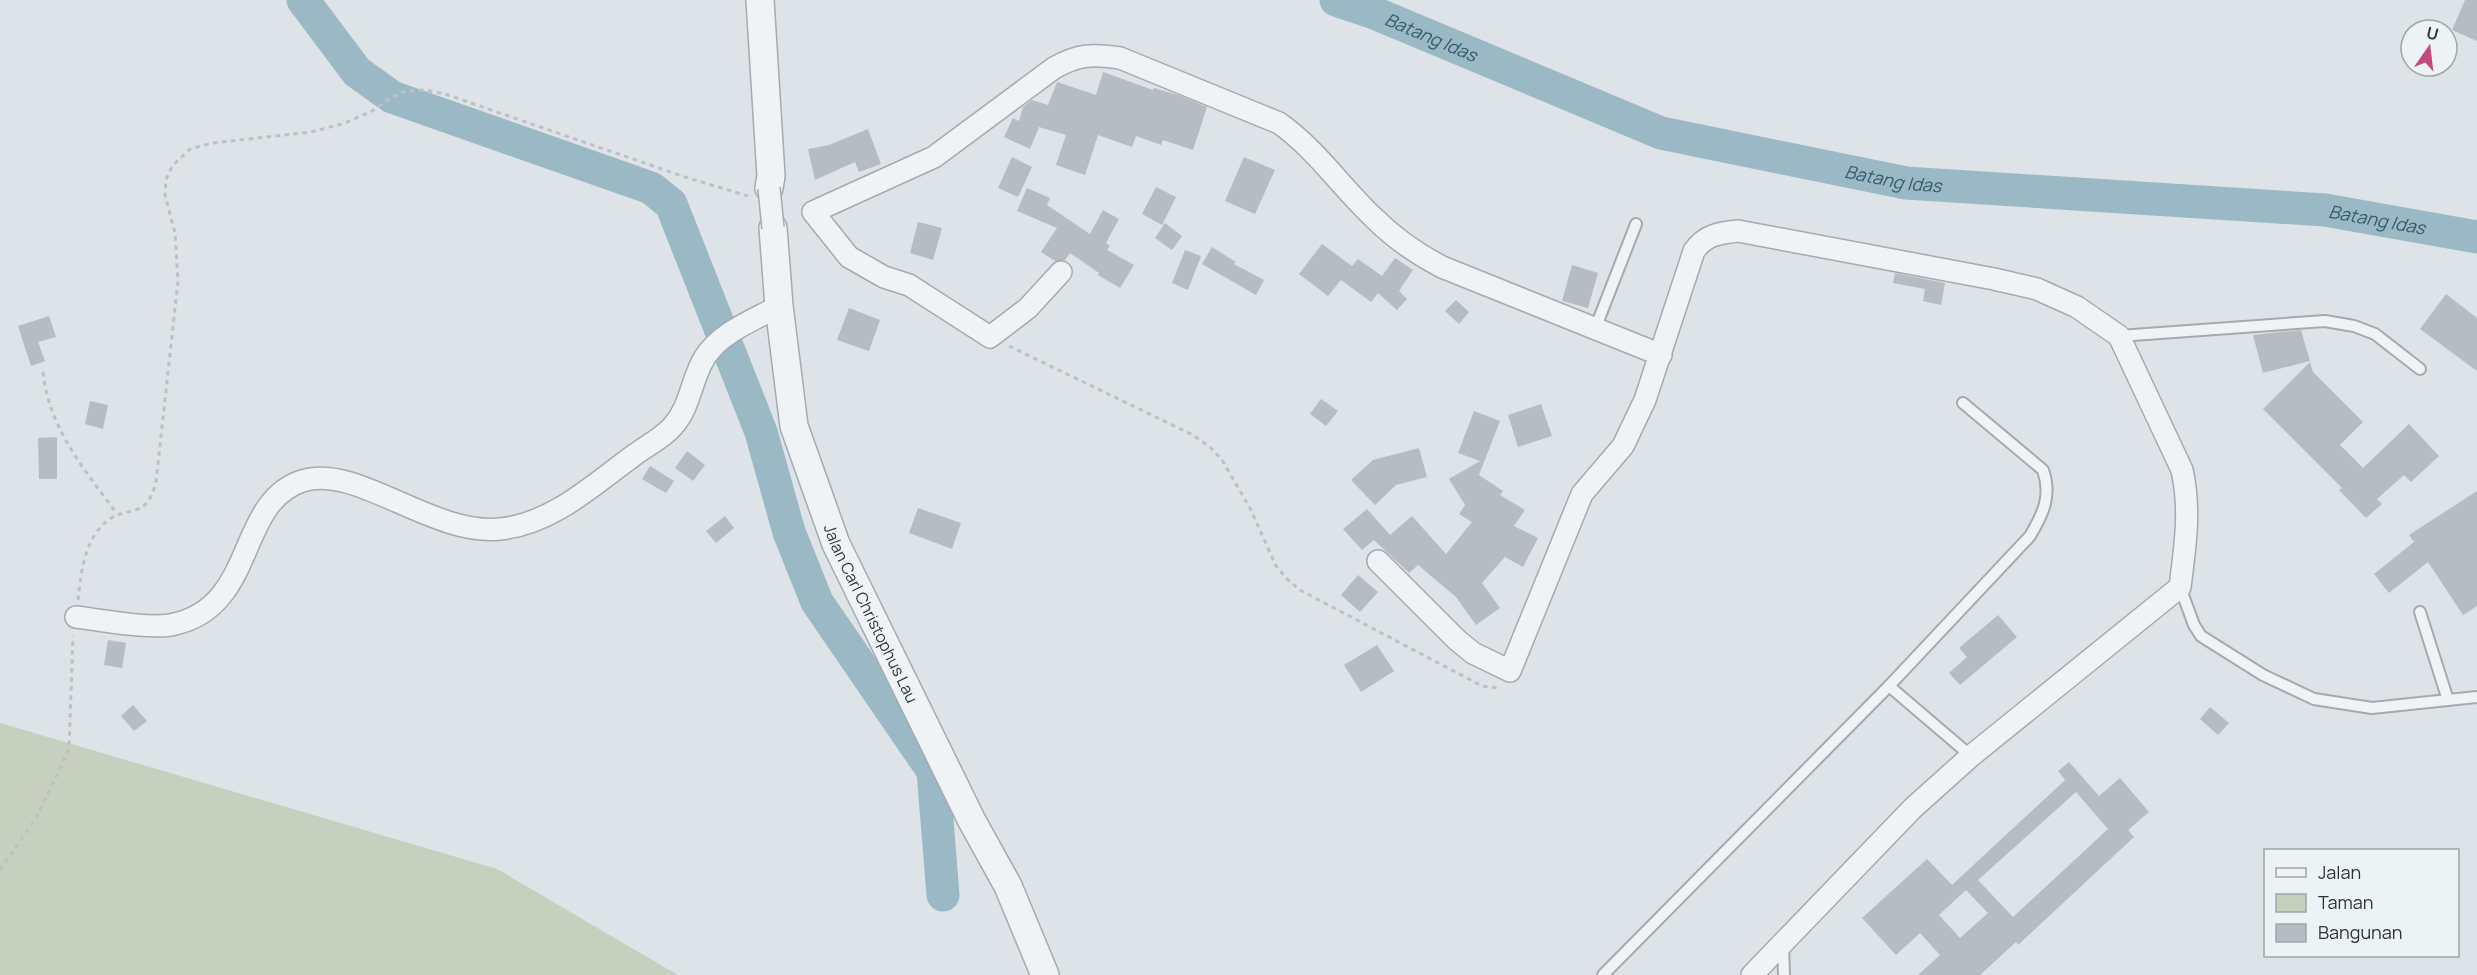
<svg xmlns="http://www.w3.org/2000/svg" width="2477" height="975" font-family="Manrope,sans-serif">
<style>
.green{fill:#c7d0bf}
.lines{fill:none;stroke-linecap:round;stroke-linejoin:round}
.river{stroke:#9ab9c4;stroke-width:33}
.building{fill:#b5bdc3;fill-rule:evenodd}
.service-casing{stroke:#a3abb0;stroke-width:14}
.minor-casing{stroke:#a3abb0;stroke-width:24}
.tertiary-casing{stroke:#a3abb0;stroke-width:30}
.path{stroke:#bcc1c5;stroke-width:3;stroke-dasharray:4.5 4.5;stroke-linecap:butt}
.service{stroke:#f0f3f5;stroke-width:10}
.minor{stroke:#f0f3f5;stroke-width:21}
.tertiary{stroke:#f0f3f5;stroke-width:27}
.minor-bridge-casing{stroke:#a3abb0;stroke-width:24;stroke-linecap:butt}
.minor-bridge{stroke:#f0f3f5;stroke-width:21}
.labels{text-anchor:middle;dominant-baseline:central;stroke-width:4.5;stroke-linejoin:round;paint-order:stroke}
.street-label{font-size:16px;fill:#28343c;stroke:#edf2f4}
.water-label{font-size:18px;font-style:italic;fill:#355c6d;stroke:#edf2f4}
</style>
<rect width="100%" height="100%" fill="#dde3e6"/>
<path class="green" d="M0 723 497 869 678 975H0Z"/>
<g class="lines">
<g class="river">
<path d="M303 0 357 72 392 97 651 188 671 204 761 432 789 532 817 602 933 771 943 895"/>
<path id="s1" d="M1336 0 1372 12 1661 133 1906 183 2325 210 2477 237"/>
</g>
</g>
<g class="building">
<path d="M2465 0H2477V41L2452 30Z"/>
<path d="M1103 72 1153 90 1154 88 1178 95 1207 107 1193 150 1163 140 1161 145 1136 136 1132 147 1098 135 1085 175 1056 165 1066 135 1039 127 1030 149 1004 137 1013 118 1019 121 1023 107 1032 100 1048 105 1057 82 1096 95Z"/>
<path d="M868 129 881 164 859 172 855 162 815 180 808 149 829 145Z"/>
<path d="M1012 157 1032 167 1018 197 998 188Z"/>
<path d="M1244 157 1275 170 1255 214 1225 201Z"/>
<path d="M1156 187 1176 197 1162 225 1142 214Z"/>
<path d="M1027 188 1050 198 1047 205 1090 234 1103 210 1119 219 1106 243 1110 246 1107 250 1134 265 1120 288 1098 275 1099 273 1070 253 1065 260 1055 261 1041 252 1057 228 1017 211Z"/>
<path d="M918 222 942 228 933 260 910 253Z"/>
<path d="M1165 223 1182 236 1172 250 1155 238Z"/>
<path d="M1322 244 1352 266 1358 259 1382 276 1395 258 1413 270 1399 291 1407 299 1397 310 1378 293 1371 302 1341 280 1328 296 1299 274Z"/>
<path d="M1212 247 1236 262 1234 264 1264 280 1256 295 1202 264Z"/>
<path d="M1185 250 1201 256 1188 290 1172 283Z"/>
<path d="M1572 265 1598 273 1588 308 1562 301Z"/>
<path d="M1895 273 1945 283 1941 305 1923 301 1925 289 1893 283Z"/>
<path d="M2446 294 2477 318V371L2420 329Z"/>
<path d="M1456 300 1469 312 1459 324 1445 311Z"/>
<path d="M849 308 880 320 869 351 837 340Z"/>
<path d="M49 316 56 337 38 342 45 361 31 366 18 326Z"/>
<path d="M2301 330 2310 361 2263 373 2253 335Z"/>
<path d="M2310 362 2313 372 2363 422 2340 445 2363 468 2409 424 2439 456 2411 482 2404 475 2377 499 2382 504 2366 518 2339 490 2342 488 2263 409Z"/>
<path d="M1321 399 1338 411 1326 426 1310 414Z"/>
<path d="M90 401 108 405 103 429 85 424Z"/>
<path d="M1541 404 1552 436 1518 447 1508 415Z"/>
<path d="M1474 411 1500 421 1479 475 1503 491 1500 495 1525 510 1514 526 1538 538 1523 567 1505 557 1482 583 1500 608 1476 625 1456 597 1418 565 1409 573 1374 540 1362 550 1343 529 1367 509 1390 535 1412 516 1446 554 1472 522 1459 514 1465 505 1449 479 1480 461 1458 453Z"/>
<path d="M57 437V479H39L38 438Z"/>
<path d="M1419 448 1427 477 1396 485 1375 505 1351 480 1373 460Z"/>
<path d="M687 451 705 465 693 481 675 468Z"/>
<path d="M650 466 674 481 666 493 642 479Z"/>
<path d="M2477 491V606L2463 615 2428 562 2389 593 2374 574 2414 542 2409 535Z"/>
<path d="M918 508 961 523 952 549 909 533Z"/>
<path d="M725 516 734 528 716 543 706 531Z"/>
<path d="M1358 575 1378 592 1360 612 1341 595Z"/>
<path d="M1998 615 2017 637 1960 685 1949 673 1967 657 1959 648Z"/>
<path d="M108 640 126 643 122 668 104 665Z"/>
<path d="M1377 645 1394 671 1361 692 1344 665Z"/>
<path d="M133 705 147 721 134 731 121 716Z"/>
<path d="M2210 707 2229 723 2218 735 2200 719Z"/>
<path d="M2069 762 2099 796 2120 778 2149 812 2128 830 2134 837 2018 945 2016 942 1980 975H1918L1940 955 1920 933 1896 955 1862 918 1927 859 1952 885 2065 780 2058 771ZM2076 792 2108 829 2013 917 1978 880ZM1966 890 1988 913 1960 938 1939 915Z"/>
</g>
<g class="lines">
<defs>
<g id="service">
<path d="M1595 329 1636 224"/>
<path d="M2119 336 2325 321 2354 326 2375 334 2420 369"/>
<path d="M1963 403 2043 470C2052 496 2043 514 2030 536L1889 686 1971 756"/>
<path d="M2180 587 2194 625 2201 636 2263 675 2314 699 2372 708 2477 697"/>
<path d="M2420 612 2448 700"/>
<path d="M1783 944 1784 975"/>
<path d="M1603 975 1889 686"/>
</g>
<g id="minor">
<path d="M1061 272 1028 308 990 337 909 285 884 277 849 257 813 212 934 157 1054 68C1079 54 1092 54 1120 58L1279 123C1316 149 1341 187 1374 218 1394 238 1417 254 1442 267L1661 355"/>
<path d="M1378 561 1457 640 1473 653 1510 671 1582 494 1623 446 1645 400 1694 251C1705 235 1719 233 1738 231L1994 279 2037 289 2077 307 2119 336 2182 470C2191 510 2185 547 2180 587L1971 756 1913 808 1752 975"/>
<path d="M76 617C102 620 151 630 175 624 257 605 236 503 302 481 356 463 432 536 500 529 552 524 593 485 633 456 646 446 663 438 673 426 691 406 691 379 705 357 721 332 754 320 779 306"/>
</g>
<g id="tertiary">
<path d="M760 0 771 176 769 188"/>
<path id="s2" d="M773 228 779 306 794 426 836 544 972 821 1008 886 1045 975"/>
</g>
</defs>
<use href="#service" class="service-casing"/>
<use href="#minor" class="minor-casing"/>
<use href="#tertiary" class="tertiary-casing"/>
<g class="path">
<path d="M1009 346 1193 435 1211 448 1222 460 1250 508 1276 566 1287 579 1300 590 1482 686 1499 688"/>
<path d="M43 372C49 429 85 470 117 514"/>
<path d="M78 600C81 575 83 549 99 529 122 500 145 526 156 482L178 281 175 233 165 195 166 179 173 165 190 149 213 143 311 132 345 123 372 111 392 97 406 91 425 90 445 94 685 177 748 196"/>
<path d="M0 870 36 818 69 749 73 636"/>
</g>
<use href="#service" class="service"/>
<use href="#minor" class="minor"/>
<use href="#tertiary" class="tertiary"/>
<defs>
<path id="minor-bridge" d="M769 188 773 228"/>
</defs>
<use href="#minor-bridge" class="minor-bridge-casing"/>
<use href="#minor-bridge" class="minor-bridge"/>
</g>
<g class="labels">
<g class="street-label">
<text stroke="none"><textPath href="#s2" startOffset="402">Jalan Carl Christophus Lau</textPath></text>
</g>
<g class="water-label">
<text stroke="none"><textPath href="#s1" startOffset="102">Batang Idas</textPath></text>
<text stroke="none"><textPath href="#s1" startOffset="588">Batang Idas</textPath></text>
<text stroke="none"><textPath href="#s1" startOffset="1074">Batang Idas</textPath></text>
</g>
</g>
<rect x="2264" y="849" width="195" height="108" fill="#edf2f4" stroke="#9ea6aa" stroke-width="1.5"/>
<rect x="2276" y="868" width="30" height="9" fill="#f0f3f5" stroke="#9ea6aa" stroke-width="1.5"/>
<text x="2318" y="879" font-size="18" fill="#28343c">Jalan</text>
<rect x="2276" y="894" width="30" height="18" fill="#c7d0bf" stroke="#9ea6aa" stroke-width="1.5"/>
<text x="2318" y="909" font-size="18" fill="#28343c">Taman</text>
<rect x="2276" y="924" width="30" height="18" fill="#b5bdc3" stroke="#9ea6aa" stroke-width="1.5"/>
<text x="2318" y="939" font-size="18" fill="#28343c">Bangunan</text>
<g transform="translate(2429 48) rotate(14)"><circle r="28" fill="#edf2f4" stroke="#9ea6aa" stroke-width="1.5"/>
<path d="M0-4.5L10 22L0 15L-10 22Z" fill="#c5497a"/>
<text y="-9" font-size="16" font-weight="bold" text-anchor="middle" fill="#28343c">U</text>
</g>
</svg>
